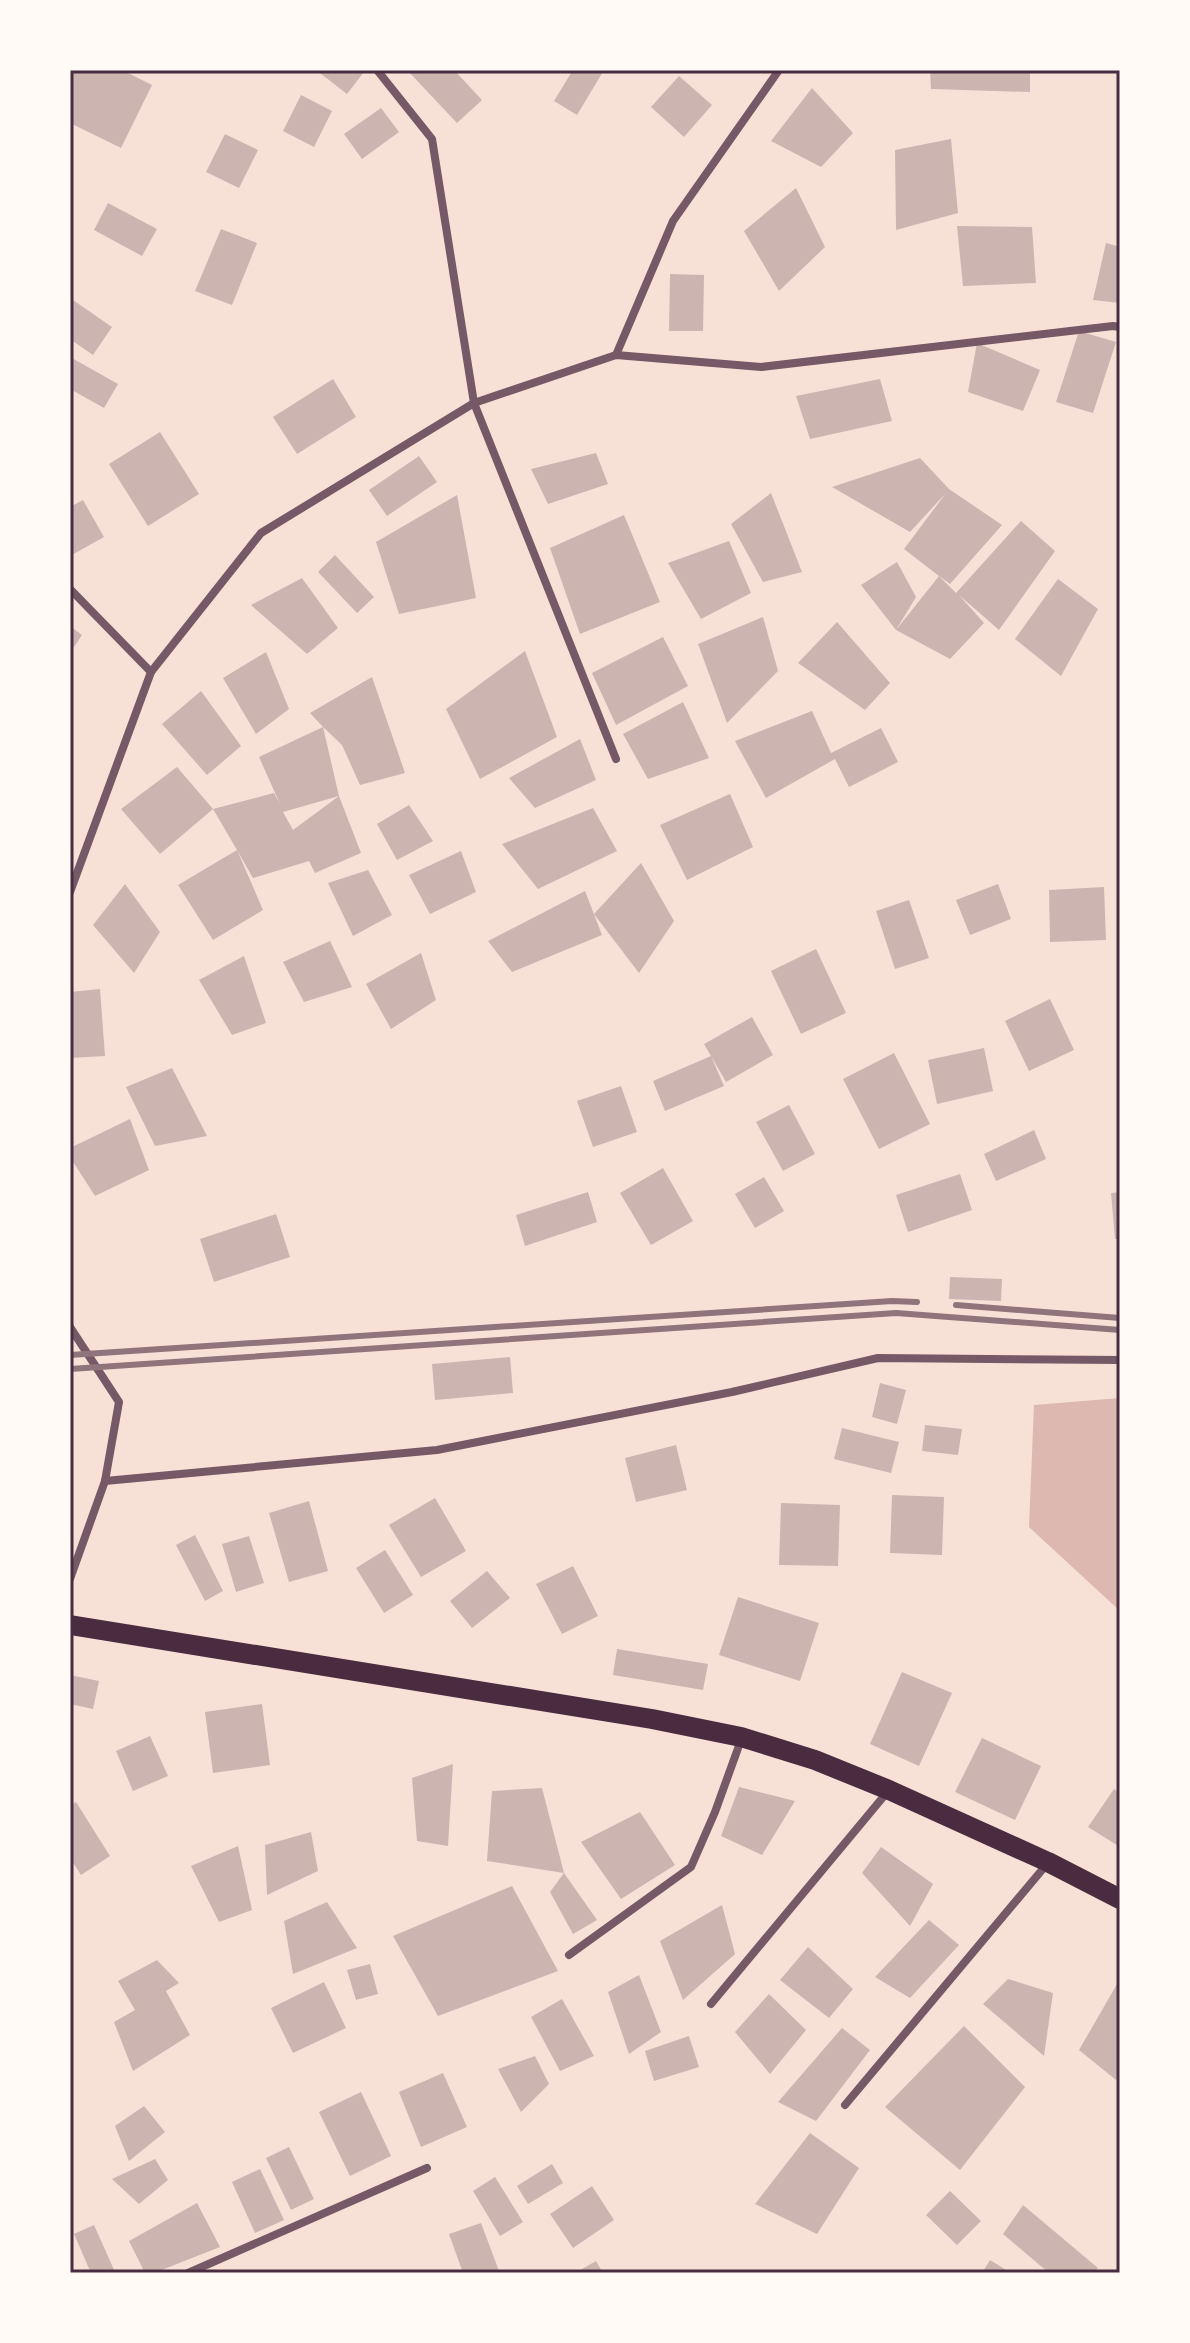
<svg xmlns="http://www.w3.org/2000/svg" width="1190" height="2343" font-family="Literata,serif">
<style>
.water{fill:#dcb8b0}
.building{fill:#ccb4b1;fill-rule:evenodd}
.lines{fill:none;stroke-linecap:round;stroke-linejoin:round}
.minor{stroke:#755966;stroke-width:8}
.primary{stroke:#4a2c40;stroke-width:20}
.rail{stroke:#8f747c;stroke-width:6}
.neatline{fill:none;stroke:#4a2c40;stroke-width:3}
</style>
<rect width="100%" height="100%" fill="#f7e1d7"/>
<path class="water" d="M1120 1398V1611L1029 1527 1034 1405Z"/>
<g class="building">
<path d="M70 70H122L152 85 121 148 70 123Z"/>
<path d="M316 70H362L364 72 347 94Z"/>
<path d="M407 70H454L482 100 457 123Z"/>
<path d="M573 70H604L577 115 554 101Z"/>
<path d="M930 70H1030V92L931 89Z"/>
<path d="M679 76 712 105 684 137 651 107Z"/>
<path d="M812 88 853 133 821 167 771 141Z"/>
<path d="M301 95 332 111 314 147 283 131Z"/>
<path d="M381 108 399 132 362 159 344 134Z"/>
<path d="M225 134 258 150 239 188 206 172Z"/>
<path d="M951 139 958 213 896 230 895 150Z"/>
<path d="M796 188 825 247 779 291 744 231Z"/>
<path d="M108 203 157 229 142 256 94 230Z"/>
<path d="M957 226 1032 227 1036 283 963 286Z"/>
<path d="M221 229 257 243 232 305 195 291Z"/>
<path d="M1106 243 1120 247V303L1093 300Z"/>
<path d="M670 274 704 275 703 331H669Z"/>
<path d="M70 298 112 327 93 355 70 339Z"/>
<path d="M1079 331 1116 342 1093 413 1056 402Z"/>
<path d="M977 343 1040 370 1023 411 968 392Z"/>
<path d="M70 357 118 384 104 408 70 389Z"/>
<path d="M333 379 356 417 297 454 273 417Z"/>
<path d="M880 379 892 421 810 439 796 396Z"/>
<path d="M160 432 199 494 148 526 109 464Z"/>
<path d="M596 453 608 484 548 504 531 469Z"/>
<path d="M419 456 437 482 387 516 369 490Z"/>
<path d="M920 458 949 489 1002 525 950 584 939 576 956 593 1021 521 1055 551 999 630 959 595 984 623 950 659 896 630 939 576 904 549 946 493 910 532 832 487Z"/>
<path d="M771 493 802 572 763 582 731 524Z"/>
<path d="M457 495 476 598 399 614 376 542Z"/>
<path d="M83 500 104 537 70 556V507Z"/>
<path d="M624 515 660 602 580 634 550 548Z"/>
<path d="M729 541 751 593 701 619 668 563Z"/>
<path d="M335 555 374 597 357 613 318 572Z"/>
<path d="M897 562 916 597 896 630 861 585Z"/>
<path d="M302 578 338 628 307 654 251 605Z"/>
<path d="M1058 579 1098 609 1061 676 1015 639Z"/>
<path d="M763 617 778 671 727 723 698 644Z"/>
<path d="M837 622 890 683 865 710 798 663Z"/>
<path d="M70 626 82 635 74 647 70 644Z"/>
<path d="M663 637 688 686 616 725 592 673Z"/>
<path d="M525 651 557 737 480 779 446 709Z"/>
<path d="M266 652 289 709 256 734 223 678Z"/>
<path d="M372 677 405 773 360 785 342 745 323 727 339 796 361 853 315 873 309 861 253 878 237 850 263 910 213 940 178 885 237 850 213 809 274 793 280 804 259 757 323 727 310 713ZM339 796 293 830 283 812Z"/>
<path d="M201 691 241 746 207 775 162 724Z"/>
<path d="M683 702 709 758 648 779 623 734Z"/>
<path d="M812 711 831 753 881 728 898 762 849 787 835 759 766 798 735 741Z"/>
<path d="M580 739 596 780 535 808 509 778Z"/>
<path d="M177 767 213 809 160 854 121 809Z"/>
<path d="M730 794 753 847 687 880 660 825Z"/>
<path d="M409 805 433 841 397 860 377 824Z"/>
<path d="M593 808 617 851 538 889 502 844Z"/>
<path d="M461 851 476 892 430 914 409 875Z"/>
<path d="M641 863 674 921 639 973 594 914Z"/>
<path d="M368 870 392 915 353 936 328 883Z"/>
<path d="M125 884 160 932 134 973 93 925Z"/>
<path d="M998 884 1011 919 970 935 956 900Z"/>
<path d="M1104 887 1106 940 1050 942 1049 890Z"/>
<path d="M585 891 602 935 512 972 488 941Z"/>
<path d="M909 900 929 958 895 969 876 911Z"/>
<path d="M330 941 352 987 304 1002 283 962Z"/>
<path d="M816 949 846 1013 801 1034 771 971Z"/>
<path d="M421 953 436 1000 391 1029 366 984Z"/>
<path d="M244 956 266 1023 232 1035 199 980Z"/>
<path d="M100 989 105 1056 70 1058V992Z"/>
<path d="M1050 999 1074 1050 1029 1071 1005 1021Z"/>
<path d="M752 1017 773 1055 726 1082 711 1056 724 1086 665 1111 653 1081 711 1056 704 1044Z"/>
<path d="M984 1048 993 1091 937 1104 928 1060Z"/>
<path d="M894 1053 930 1124 879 1149 843 1079Z"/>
<path d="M172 1068 207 1136 155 1146 126 1087Z"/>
<path d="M621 1086 637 1132 593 1147 577 1101Z"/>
<path d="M789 1105 815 1154 783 1171 756 1122Z"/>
<path d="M130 1119 149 1170 95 1196 70 1157V1148Z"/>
<path d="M1034 1130 1046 1159 996 1181 984 1154Z"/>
<path d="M663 1168 693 1221 651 1245 620 1193Z"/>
<path d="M960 1174 972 1210 908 1232 896 1195Z"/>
<path d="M764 1177 784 1211 755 1228 735 1194Z"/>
<path d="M588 1192 597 1222 525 1246 516 1215Z"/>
<path d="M1120 1192V1239H1115L1111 1193Z"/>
<path d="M276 1214 290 1257 214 1282 200 1239Z"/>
<path d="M950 1277 1002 1279 1001 1301 949 1299Z"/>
<path d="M510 1357 513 1393 435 1400 432 1364Z"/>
<path d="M880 1383 906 1390 897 1424 872 1417Z"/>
<path d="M925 1425 962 1429 958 1455 922 1451Z"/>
<path d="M842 1428 899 1442 891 1473 834 1459Z"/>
<path d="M676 1445 687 1490 636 1502 625 1458Z"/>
<path d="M892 1495 944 1497 942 1555 890 1553Z"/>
<path d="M435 1498 466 1551 421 1577 389 1525Z"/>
<path d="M309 1501 328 1571 289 1582 269 1513Z"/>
<path d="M781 1503 840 1505 838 1566 779 1565Z"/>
<path d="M195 1535 223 1591 205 1601 176 1545Z"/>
<path d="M249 1536 264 1583 236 1592 222 1544Z"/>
<path d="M385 1550 413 1595 384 1613 356 1568Z"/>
<path d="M573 1566 598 1616 562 1634 536 1584Z"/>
<path d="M487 1571 510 1598 472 1628 450 1601Z"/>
<path d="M738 1597 819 1623 800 1681 719 1655Z"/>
<path d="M617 1649 708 1664 703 1690 613 1675Z"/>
<path d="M902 1672 952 1693 919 1766 870 1744Z"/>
<path d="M70 1675 99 1681 93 1709 70 1704Z"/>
<path d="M262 1704 270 1765 213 1773 205 1712Z"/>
<path d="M150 1736 168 1776 133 1791 116 1751Z"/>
<path d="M982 1738 1041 1766 1015 1820 955 1792Z"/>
<path d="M453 1764 448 1846 417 1841 412 1778Z"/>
<path d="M739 1787 795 1801 762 1855 721 1836Z"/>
<path d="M542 1788 564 1873 487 1861 492 1791Z"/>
<path d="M1114 1789 1120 1793V1847L1088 1827Z"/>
<path d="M76 1802 110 1856 81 1875 70 1858V1806Z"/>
<path d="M640 1812 675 1865 621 1899 581 1842Z"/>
<path d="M311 1832 318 1871 267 1895 265 1845Z"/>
<path d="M238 1846 252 1910 219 1922 191 1866Z"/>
<path d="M881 1847 933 1884 910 1926 862 1873Z"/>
<path d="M564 1873 597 1920 573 1934 550 1892Z"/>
<path d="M512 1886 558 1971 438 2016 393 1936Z"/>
<path d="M327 1902 357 1948 293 1974 284 1921Z"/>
<path d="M722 1905 735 1954 683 2000 660 1941Z"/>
<path d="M929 1920 959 1945 910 1998 875 1977Z"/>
<path d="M808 1947 853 1989 829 2018 780 1980Z"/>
<path d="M157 1960 179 1983 166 1991 190 2035 133 2071 114 2022 135 2010 118 1981Z"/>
<path d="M370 1964 378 1994 356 2000 347 1970Z"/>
<path d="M639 1975 661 2032 629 2054 608 1992Z"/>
<path d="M1008 1979 1053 1993 1044 2056 983 2004Z"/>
<path d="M1120 1979V2074L1116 2080 1079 2050Z"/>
<path d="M324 1982 346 2028 293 2053 271 2008Z"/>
<path d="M769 1994 806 2030 770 2074 735 2032Z"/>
<path d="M562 1999 594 2056 560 2071 531 2017Z"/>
<path d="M964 2026 1025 2087 960 2170 885 2107Z"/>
<path d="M842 2028 870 2050 816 2121 778 2102Z"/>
<path d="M689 2036 699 2067 654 2081 645 2051Z"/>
<path d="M535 2056 549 2084 521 2112 498 2069Z"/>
<path d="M443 2073 467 2127 421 2147 399 2092Z"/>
<path d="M361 2092 391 2156 350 2176 319 2112Z"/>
<path d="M144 2106 165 2132 129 2161 115 2126Z"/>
<path d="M810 2133 859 2168 817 2234 755 2204Z"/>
<path d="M289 2147 314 2199 291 2210 266 2158Z"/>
<path d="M155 2159 168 2180 139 2204 112 2179Z"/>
<path d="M552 2164 563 2183 528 2204 517 2186Z"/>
<path d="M260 2169 284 2220 255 2233 232 2182Z"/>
<path d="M495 2177 523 2222 500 2236 473 2191Z"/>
<path d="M592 2186 614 2220 573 2248 550 2214Z"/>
<path d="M950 2191 981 2221 957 2245 926 2215Z"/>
<path d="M197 2203 220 2247 154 2273H145L129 2241Z"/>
<path d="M1023 2205 1098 2268 1092 2273H1049L1003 2234Z"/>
<path d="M481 2223 499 2271 463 2273 449 2234Z"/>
<path d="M94 2225 115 2272 113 2273H91L74 2234Z"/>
<path d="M990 2260 1011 2273H982Z"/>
<path d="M596 2261 603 2273H575Z"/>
</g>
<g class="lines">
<g class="minor">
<path d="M377 70 432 139 474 403 616 759"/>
<path d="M616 355 673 221 779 70"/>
<path d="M70 589 151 672"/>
<path d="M70 892 151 672 261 533 474 403 616 355 761 367 1113 326 1120 327"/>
<path d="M70 1327 119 1402 105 1481 70 1579"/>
<path d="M105 1481 437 1450 732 1392 878 1358 1120 1360"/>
<path d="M569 1955 691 1867 715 1812 741 1740"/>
<path d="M711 2004 889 1790"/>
<path d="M845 2105 1047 1864"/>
<path d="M188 2273 427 2168"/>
</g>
<path class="primary" d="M70 1625 652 1719 741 1737 815 1760 889 1790 1048 1862 1120 1899"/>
<g class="rail">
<path d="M956 1305 1120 1318"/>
<path d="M70 1355 892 1301 917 1302"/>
<path d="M70 1369 896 1313 1120 1330"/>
</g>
</g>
<rect width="1190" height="2343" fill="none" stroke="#fffaf5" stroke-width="144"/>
<rect x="72" y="72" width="1046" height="2199" class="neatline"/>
</svg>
